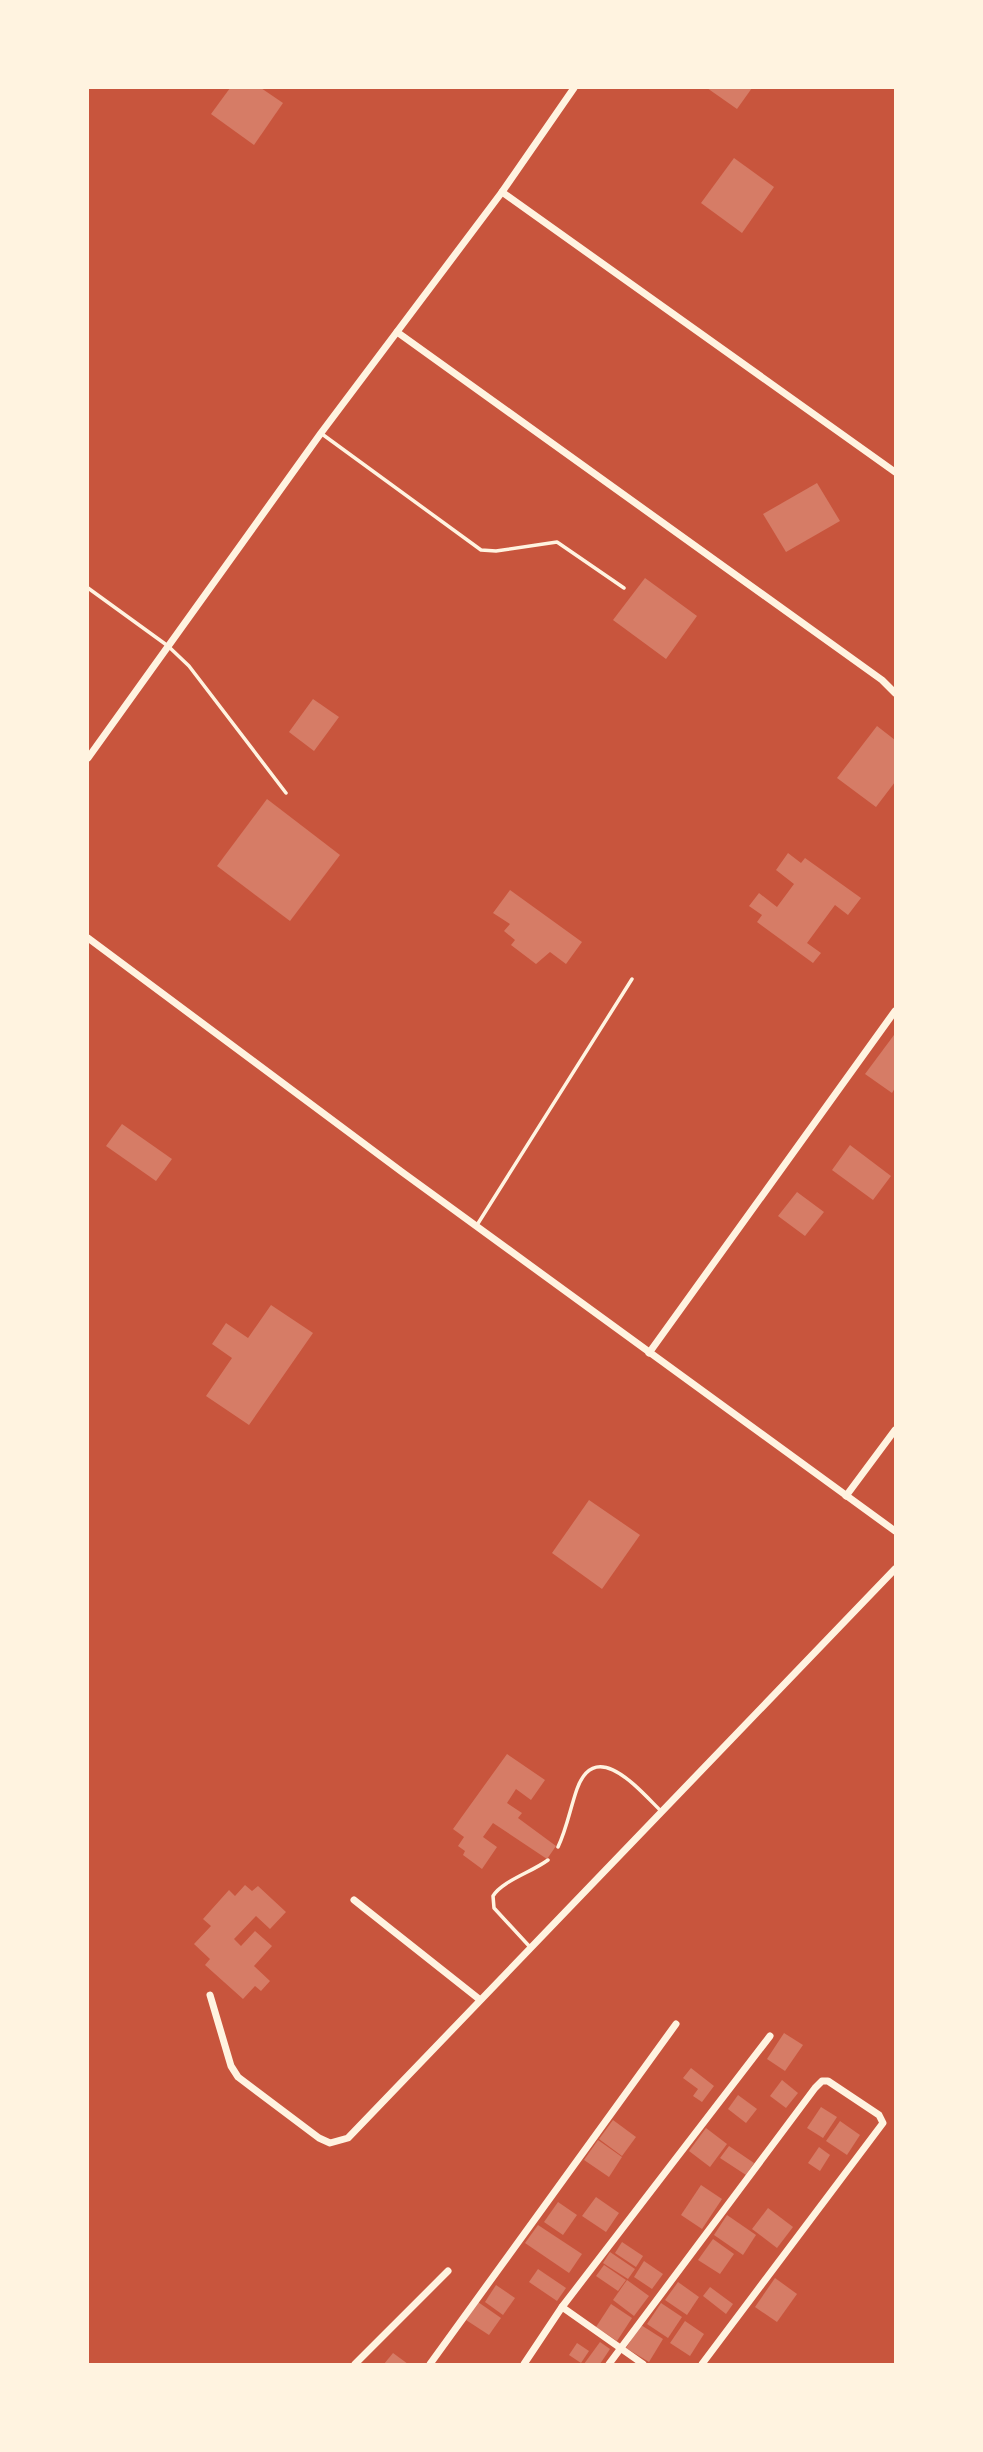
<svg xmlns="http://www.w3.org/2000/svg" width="983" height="2452" font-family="Literata,serif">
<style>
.building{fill:#d67c66}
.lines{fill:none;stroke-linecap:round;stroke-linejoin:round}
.service{stroke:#fff3e0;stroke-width:3.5}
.minor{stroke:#fff3e0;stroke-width:7}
</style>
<rect width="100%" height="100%" fill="#c8553d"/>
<g class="building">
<path d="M230 88H261L283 103 254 145 211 114Z"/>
<path d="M707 88H752L737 109Z"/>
<path d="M734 158 774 187 742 233 701 203Z"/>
<path d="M817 483 840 521 786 552 763 514Z"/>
<path d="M645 578 697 616 666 659 613 620Z"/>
<path d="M313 699 339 717 314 751 289 732Z"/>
<path d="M877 726 895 740V782L876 807 837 778Z"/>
<path d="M267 799 340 855 290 921 217 866Z"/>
<path d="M788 853 801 863 805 858 861 898 848 915 835 905 807 943 821 953 813 963 757 922 762 915 749 906 759 893 777 907 794 884 776 870Z"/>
<path d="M510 890 582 942 566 964 550 952 536 964 511 945 515 940 504 931 510 924 493 913Z"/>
<path d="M894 1035 895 1088 892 1093 865 1074Z"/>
<path d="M122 1124 172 1159 156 1181 106 1146Z"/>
<path d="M850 1145 891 1176 873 1200 832 1170Z"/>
<path d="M797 1192 824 1212 805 1236 778 1216Z"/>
<path d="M271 1305 313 1333 249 1425 206 1396 232 1358 212 1344 226 1323 248 1338Z"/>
<path d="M589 1500 640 1535 602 1589 552 1553Z"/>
<path d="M507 1754 545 1780 531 1800 516 1789 507 1803 522 1813 518 1818 556 1846 547 1859 493 1823 483 1837 497 1847 482 1869 463 1855 465 1851 458 1846 464 1837 453 1829Z"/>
<path d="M245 1885 252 1891 258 1886 286 1912 270 1929 256 1916 234 1939 241 1946 255 1931 272 1946 254 1966 270 1981 261 1991 255 1986 243 1999 205 1965 210 1959 194 1944 211 1926 203 1919 229 1890 235 1896Z"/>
<path d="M784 2033 803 2045 785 2071 767 2059Z"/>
<path d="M691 2068 714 2086 702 2102 693 2096 698 2089 683 2078Z"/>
<path d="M782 2080 798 2093 786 2108 770 2096Z"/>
<path d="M738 2095 757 2109 746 2123 728 2109Z"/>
<path d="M821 2107 837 2117 823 2138 807 2128Z"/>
<path d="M613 2120 636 2137 622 2156 599 2139Z"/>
<path d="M840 2121 860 2135 847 2155 826 2141Z"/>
<path d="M706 2128 727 2144 710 2167 689 2151Z"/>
<path d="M598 2140 622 2157 609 2177 584 2160Z"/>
<path d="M729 2146 754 2163 746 2175 720 2158Z"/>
<path d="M819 2147 830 2155 820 2171 808 2163Z"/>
<path d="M701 2185 722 2199 702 2229 681 2215Z"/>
<path d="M596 2197 619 2213 606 2232 582 2216Z"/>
<path d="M558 2202 577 2215 563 2235 544 2222Z"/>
<path d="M768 2208 793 2227 777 2248 752 2229Z"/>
<path d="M727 2215 756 2235 743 2255 714 2235Z"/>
<path d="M538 2225 582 2254 569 2273 525 2243Z"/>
<path d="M713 2239 734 2254 720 2274 698 2260Z"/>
<path d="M622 2242 643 2256 636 2267 615 2253Z"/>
<path d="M610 2252 635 2269 628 2279 603 2263Z"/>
<path d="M644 2261 663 2274 652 2289 634 2277Z"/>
<path d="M604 2265 626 2280 618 2291 596 2276Z"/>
<path d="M538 2269 566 2288 557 2301 529 2282Z"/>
<path d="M775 2278 797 2294 777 2322 755 2307Z"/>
<path d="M627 2280 649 2296 634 2316 613 2300Z"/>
<path d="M678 2282 699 2297 687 2315 665 2300Z"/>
<path d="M496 2285 515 2298 503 2315 485 2302Z"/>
<path d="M710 2287 733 2304 726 2314 703 2296Z"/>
<path d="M478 2302 501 2318 489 2335 466 2320Z"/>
<path d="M661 2303 682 2317 668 2338 647 2324Z"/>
<path d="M611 2304 632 2318 617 2341 596 2327Z"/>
<path d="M685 2321 704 2334 690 2356 670 2343Z"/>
<path d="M641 2325 663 2339 649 2362 626 2348Z"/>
<path d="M600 2342 610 2349 600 2364H584Z"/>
<path d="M577 2343 589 2351 581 2363 569 2355Z"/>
<path d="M393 2353 408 2364H384Z"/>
</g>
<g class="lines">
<g class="service">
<path d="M322 434 481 550 496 551 557 542 624 588"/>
<path d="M88 588 168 646 189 666 286 793"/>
<path d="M477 1225 632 979"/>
<path d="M558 1847C567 1828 570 1809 577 1789 596 1736 641 1792 661 1811"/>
<path d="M530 1947 494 1908 493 1896C502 1881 532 1872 548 1860"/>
</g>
<g class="minor">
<path d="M502 192 895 472"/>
<path d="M397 332 882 680 895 693"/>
<path d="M88 758 321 433 502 192 574 88"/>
<path d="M88 938 402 1172 895 1531"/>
<path d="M649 1353 895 1011"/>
<path d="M846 1496 895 1430"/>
<path d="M354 1900 479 1999"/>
<path d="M210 1995 231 2066 238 2077 319 2138 330 2143 348 2138 895 1569"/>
<path d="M562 2307 643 2364"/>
<path d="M355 2364 448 2271"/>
<path d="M430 2364 676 2024"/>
<path d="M524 2364 562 2307 770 2036"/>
<path d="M609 2364 815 2088 822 2081H828L879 2115 883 2123 702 2364"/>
</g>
</g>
<rect width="983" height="2452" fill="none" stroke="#fff3e0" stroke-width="178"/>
</svg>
